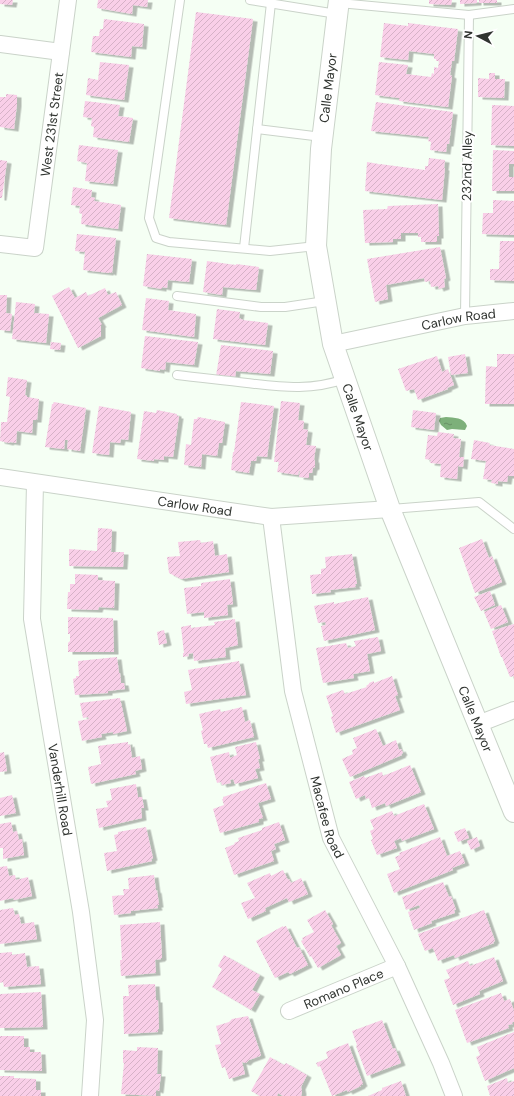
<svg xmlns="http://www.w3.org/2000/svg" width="514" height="1096" font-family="'DM Sans',sans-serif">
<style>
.water{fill:url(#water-ripples)}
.building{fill:url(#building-hatch);filter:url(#shadow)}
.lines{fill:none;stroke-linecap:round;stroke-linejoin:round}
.service-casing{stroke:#cad3c9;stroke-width:10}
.minor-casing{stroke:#cad3c9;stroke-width:18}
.tertiary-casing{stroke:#cad3c9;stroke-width:22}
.service{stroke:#fff;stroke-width:8}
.minor{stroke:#fff;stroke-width:16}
.tertiary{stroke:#fff;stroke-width:20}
.labels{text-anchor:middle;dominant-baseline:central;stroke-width:4;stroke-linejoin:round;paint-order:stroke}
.street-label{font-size:13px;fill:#303430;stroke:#fff}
</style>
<defs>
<pattern id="water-ripples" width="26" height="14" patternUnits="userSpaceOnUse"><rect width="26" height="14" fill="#7db07a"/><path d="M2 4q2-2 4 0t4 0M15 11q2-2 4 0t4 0" fill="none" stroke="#679064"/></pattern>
<pattern id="building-hatch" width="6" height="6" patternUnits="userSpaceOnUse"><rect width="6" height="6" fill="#f9cfe8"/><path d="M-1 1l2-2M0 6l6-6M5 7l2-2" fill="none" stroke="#d6b2c7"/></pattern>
<filter id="shadow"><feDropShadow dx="4.5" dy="2.5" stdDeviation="0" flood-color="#0004"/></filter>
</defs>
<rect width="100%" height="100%" fill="#f5fff4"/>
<path class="water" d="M446 417C454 418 464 417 467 426L465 430 452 429 447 430 441 425 439 421 440 418Z"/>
<g class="building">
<path d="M0 0H13L12 5 0 4Z"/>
<path d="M98 0H148L147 7 133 5 132 14 97 8Z"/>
<path d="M429 0H452L451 5 429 4Z"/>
<path d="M460 0H477V3L460 4Z"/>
<rect x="479" y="0" width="18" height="3"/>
<path d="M196 12 253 19 226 225 169 218Z"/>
<path d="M104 19 144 24 142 47 132 46 131 57 91 52 93 36H99L100 29H103Z"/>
<path d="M384 23 408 26V23L458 29 454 61H452L450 75 452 76 448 107 399 101V98L375 95 379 62 408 65 406 74 431 77 432 73 434 74V67L438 68 439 61H436V59H434V54L409 51 408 60 380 57Z"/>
<path d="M100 62 129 65 124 100 86 95 88 78 98 80Z"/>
<path d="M489 73H495V79H505L504 98 478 97V78L489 79Z"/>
<path d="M6 94 17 95V104L14 129 0 127V97H6Z"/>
<path d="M85 101 120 105 118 116 133 118 129 142 93 137 94 127 91 126 92 118 83 117Z"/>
<path d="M376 102 453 112 449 144H447L446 152 430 150 431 142 428 141 429 137 371 131Z"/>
<path d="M492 105 514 106V146L491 145Z"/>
<path d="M79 145 118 150 113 184 85 181 87 163 77 161Z"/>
<path d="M493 150 514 151V164H509V177H514V191H492Z"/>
<path d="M429 158 445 160 444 168H445L442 200 365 191 367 162 379 164 378 165 380 164 425 170V166H428Z"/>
<path d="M0 160 7 161 2 198H0Z"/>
<path d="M73 187 92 190 91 197 95 198 94 201 121 205 118 229 81 224 82 214 79 213 80 206 71 205Z"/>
<path d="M493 200 514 201V235L482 234 483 213H493Z"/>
<path d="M438 204 439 236H437V242H421V237H418V233H401V239H393V242L365 243 363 210 387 209 388 206Z"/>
<path d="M77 234 116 238 112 273 109 272V273L83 270 85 252 75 251Z"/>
<path d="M500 241H514V281L490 280V269H499Z"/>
<path d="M440 247 446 278 444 279 445 287 439 289 438 286 431 287 430 281 425 282 424 278 386 285 388 299 375 302 367 259Z"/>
<path d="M147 254 192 259 189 282 168 280 167 288 162 287V289L143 286Z"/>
<path d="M207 261 236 265V264L259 267 256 290 223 287 222 295 203 292Z"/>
<path d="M69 287 75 298 86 292 88 296 105 288 108 295 116 292 122 305 98 318 102 325H101V336L78 348 52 296Z"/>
<path d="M0 295H7L6 313 12 314 10 331 0 330Z"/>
<path d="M146 298 169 301 168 310 196 314 194 337 142 330Z"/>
<path d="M16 302 35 304 34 313 49 314 46 343 12 339Z"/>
<path d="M217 309 240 312 239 318 243 320 268 323 265 345 213 339Z"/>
<path d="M145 336 198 342 194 365 166 362 165 370 160 369V371L141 368Z"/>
<path d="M51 342 61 343 60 350 50 349Z"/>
<path d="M221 345 273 351 270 374 236 371 235 378 216 376Z"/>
<path d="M465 354 468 373 451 375 448 357Z"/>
<path d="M497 354H514V404H485L486 366 497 367Z"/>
<path d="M437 356 442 372 448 369 454 385 447 388 448 389 418 400 414 389 406 391 398 369Z"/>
<path d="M8 377 27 380 25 395 27 396V397L39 399 37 420H33L32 433 17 431 16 443 10 442 9 443 0 441 1 422H7L10 397 6 396Z"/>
<path d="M281 401 300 403 298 420 304 421 303 429 308 430 306 445 316 446 314 459 315 461V467L313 468 312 473H309V478L299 477 300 471H299L298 475 277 472 279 462H274Z"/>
<path d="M54 402 86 408 80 451 67 449 68 440H65L64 449 45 447 52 404H53Z"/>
<path d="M241 402 274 406 267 457 257 456 256 461H251L249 473 231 470 233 452H234Z"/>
<path d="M99 406 131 412 128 440 121 439 120 443 110 442 109 455 92 453Z"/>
<path d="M157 410 177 414V416H179L173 457 164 456V460L154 459V461L137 459 144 411 156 413Z"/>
<path d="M413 410 436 413 434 430 411 427Z"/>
<path d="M198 417 225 422 222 443H219L217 456 202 454 201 467 184 465 186 444 191 445 194 419H197Z"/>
<path d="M438 432 454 434 453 438 461 439 459 457H464L463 467 458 466 457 479 440 477 441 464 430 463 431 460 425 459 428 435 437 436Z"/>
<path d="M474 440 490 443 489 445 514 449V476H508L507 482 498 481V484L491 483 492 480 483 479 486 461 471 459Z"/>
<path d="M98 528 112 529 111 552H124L123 567 69 566V549L97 551Z"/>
<path d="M482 539 489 558 492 556 502 582 475 593 459 548Z"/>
<path d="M200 540 201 543 213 541 215 556 227 554 229 572 181 579 169 573 167 557 180 556 178 542Z"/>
<path d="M352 554 357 584H355L356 587 330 590 331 592 312 594 310 575 321 574V569L326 568 325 557Z"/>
<path d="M75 574 98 575V580L115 581 114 608 99 607 98 610 67 609 68 592H70V584H75Z"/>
<path d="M230 579 233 604 227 605 228 615 204 618V612L187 614 184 588 201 586V583Z"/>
<path d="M490 591 495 605 481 611 474 597Z"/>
<path d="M368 597 375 630 324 641 321 626 326 625 325 622 318 623 314 606 334 602V604Z"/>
<path d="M501 605 508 622 491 629 484 612Z"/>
<path d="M68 617 113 618 114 652H68V643L70 641V634H68Z"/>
<path d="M235 619 238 645 225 648 226 657 194 661 193 653 188 654 189 656 183 657V653H184L181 627 191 625V628L215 625 214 622Z"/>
<path d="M514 624V676L510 677 502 657H501L492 631Z"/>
<path d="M164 630 167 643 159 645 157 632Z"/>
<path d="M378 637 381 651 367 654 370 671 353 674 354 678 323 683 316 648 346 643 348 648 356 646 354 641Z"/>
<path d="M117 657 119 673H120L121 683H124L125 689 108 691V693L75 695 73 679 76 678V676H79L78 661Z"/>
<path d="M239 661 246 695 186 704 184 692 192 690 188 670Z"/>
<path d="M392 676 398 695 395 696 400 710 336 733 331 717 333 716 326 696 343 690 345 694 367 687 366 686 369 684V683L374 681V683Z"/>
<path d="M120 698 127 731 113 734V732L101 734 102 737 82 741 78 721 89 719 88 717 83 718 80 703Z"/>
<path d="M242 707 245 722 250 720 254 737 208 748 207 744H204L201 731 203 730 199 714 220 709 221 712Z"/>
<path d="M376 729 383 746 396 740 399 750 401 749 403 753 401 754 402 755 350 777 342 759 353 754 352 750 357 748 353 738Z"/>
<path d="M128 742V745L130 744 132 758 140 756 142 769 135 771 136 774 91 784 88 767 101 764 98 746Z"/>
<path d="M256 742 260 759H258L260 768 255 769 258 778 235 784 233 779 230 780 231 783 222 785 221 782 217 783 210 757 229 752 230 758 232 757 237 755 235 747Z"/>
<path d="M4 752 7 771 0 772V753Z"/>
<path d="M410 765 421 792 386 806 385 803 372 808 369 798 366 799 365 795 356 799 349 782 364 776 365 778 382 772 383 776Z"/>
<path d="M266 783 271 799 258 803 263 818 259 819V822L220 833 213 809 224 805 222 799H223V797Z"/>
<path d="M136 784 138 797H142L144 808H141L142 818 99 828 96 809 108 807 106 801 112 800 110 789Z"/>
<path d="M12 795 16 813 0 816V798Z"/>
<path d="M424 804 434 829 402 841 401 838 394 841 397 848 377 855 371 840 373 839 370 831 374 829 370 820 392 811 394 816Z"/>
<path d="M11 822 13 832 17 831 19 840 22 839 24 855 3 859V848H0V824Z"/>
<path d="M279 822 285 840 274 844 276 849 271 851 274 861 234 875 225 848 235 844 234 843 239 841 238 838 262 830V828Z"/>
<path d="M146 827 153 858 151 859 152 861 107 871 104 853 117 851 114 835 118 834V832Z"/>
<path d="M465 828 469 838 458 842 454 832Z"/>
<path d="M440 837 447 856 460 851 465 863 452 868 453 870 394 893 387 874 400 869 395 857 400 855 399 853Z"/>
<path d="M477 837 480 846 471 850 467 841Z"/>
<path d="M7 866 9 876 15 875 16 880 28 877 32 896 14 900 13 898 0 901V867Z"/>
<path d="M283 870 288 880 289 879 291 883 301 878 308 894 289 902 287 898 265 908 266 911 248 919 241 903 255 898 247 883 270 873 271 876Z"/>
<path d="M154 875 156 891 157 890 159 905H157L158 908 131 911V913L114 915 112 896 124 895 123 889H129L128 878Z"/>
<path d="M443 882 449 897 451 896 456 910H454L455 913 431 921 432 923 414 930 408 912 420 908 419 905 406 910 402 897Z"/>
<path d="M13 908 15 915 19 914 21 924 34 922 37 939 0 944V910Z"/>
<path d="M325 910 333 924 331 925 341 943 336 946 341 955 318 968 311 956 310 957 301 941 303 940 302 938 314 932 307 920Z"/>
<path d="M484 910 495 941 493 942 494 943 455 958 454 955 438 961 433 948 425 951 418 934Z"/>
<path d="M160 922 162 958H161V959L155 960 156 973 121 976 120 960H122L120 925Z"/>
<path d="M283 926V927L286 926 297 948 299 947 308 965 290 974 288 972 275 978 256 941Z"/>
<path d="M12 952V955L25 953 27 967 39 966 41 984 4 987 3 982 0 983V953Z"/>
<path d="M224 955 260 975 252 990 260 994 251 1010 212 987 222 969 218 966Z"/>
<path d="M494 957 503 981 479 991 480 994 453 1005 444 980 450 978 446 970 468 961 470 966Z"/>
<path d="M155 984 156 1000H158L159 1029H158V1032L124 1034 123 996H129L128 985Z"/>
<path d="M41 992 43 1027 0 1028V994Z"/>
<path d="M501 993 504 1001 510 999 514 1011V1022H512L513 1024 508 1025 509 1028 467 1043 455 1010Z"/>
<path d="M248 1016 261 1055 260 1056 249 1060 246 1063 242 1062 245 1074 229 1079 225 1067 222 1068 215 1045 221 1044 216 1026 229 1022 232 1019Z"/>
<path d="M382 1020 393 1049 395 1048 401 1063 367 1076 356 1046 357 1045 352 1031Z"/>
<path d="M514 1032V1068L485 1081 476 1057 480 1055 477 1047Z"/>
<path d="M0 1036H24V1047H30V1052H41L42 1071 0 1070Z"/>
<path d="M348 1043 363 1084 361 1085V1086L348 1092 347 1090 332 1096 320 1066 318 1067 316 1063 328 1058 326 1052Z"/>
<path d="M137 1047 158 1048 157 1074H161L159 1091 156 1090V1096L121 1094 124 1063H123V1050L137 1051Z"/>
<path d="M270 1057 284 1065 286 1063 307 1075 301 1087 302 1092 301 1096H283L278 1093 277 1096H260L251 1091Z"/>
<path d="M0 1076H14V1078L36 1079V1090H41V1096H0Z"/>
<path d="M507 1078 508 1083 514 1081V1096H490L487 1086Z"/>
<path d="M401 1081 406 1096H368L382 1090V1088Z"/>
</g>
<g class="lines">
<defs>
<g id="service">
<path d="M180 0 149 218 156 238 169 242 270 251 316 246"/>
<path d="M250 0 337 14"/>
<path d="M339 3 469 15 514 9"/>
<path d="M257 129 322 137"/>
<path d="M244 248 271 3"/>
<path d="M177 296 261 307H285L325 301"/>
<path d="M465 316 469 15"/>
<path d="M177 375C200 378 224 380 247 383 283 387 310 391 345 379"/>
<path d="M391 509 479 502 514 529"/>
</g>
<g id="minor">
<path d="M0 44 61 52"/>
<path id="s1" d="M0 244 35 248 68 0"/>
<path id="s2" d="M333 344 465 316 514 311"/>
<path id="s3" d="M0 477 271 517 390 509"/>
<path id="s4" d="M35 483 32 619 81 912 95 1020 90 1096"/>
<path id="s5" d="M271 517 293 691 331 838 397 966 441 1063 454 1096"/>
<path d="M478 724 514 710"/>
<path id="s6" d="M289 1011 397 966"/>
</g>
<g id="tertiary">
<path id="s7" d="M339 0 321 149 316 246 333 344 390 509 514 812"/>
</g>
</defs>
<use href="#service" class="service-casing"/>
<use href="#minor" class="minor-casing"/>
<use href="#tertiary" class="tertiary-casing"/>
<use href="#service" class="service"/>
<use href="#minor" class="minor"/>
<use href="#tertiary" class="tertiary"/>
</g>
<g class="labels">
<g class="street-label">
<text transform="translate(328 88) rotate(-83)">Calle Mayor</text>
<text stroke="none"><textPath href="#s1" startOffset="160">West 231st Street</textPath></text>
<text transform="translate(467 166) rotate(-89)">232nd Alley</text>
<text stroke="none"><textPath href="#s2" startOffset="128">Carlow Road</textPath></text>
<text stroke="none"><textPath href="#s7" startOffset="424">Calle Mayor</textPath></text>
<text stroke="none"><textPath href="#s3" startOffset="197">Carlow Road</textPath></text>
<text stroke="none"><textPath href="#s7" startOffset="748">Calle Mayor</textPath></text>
<text stroke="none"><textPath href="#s4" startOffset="309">Vanderhill Road</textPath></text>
<text stroke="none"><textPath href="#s5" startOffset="306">Macafee Road</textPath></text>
<text stroke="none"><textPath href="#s6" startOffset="59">Romano Place</textPath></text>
</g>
</g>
<g transform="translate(478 36) rotate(277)" stroke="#ffffff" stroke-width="3" paint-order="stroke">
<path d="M0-3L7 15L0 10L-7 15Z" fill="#303430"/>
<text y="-6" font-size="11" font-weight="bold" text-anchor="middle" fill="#303430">N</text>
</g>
</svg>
